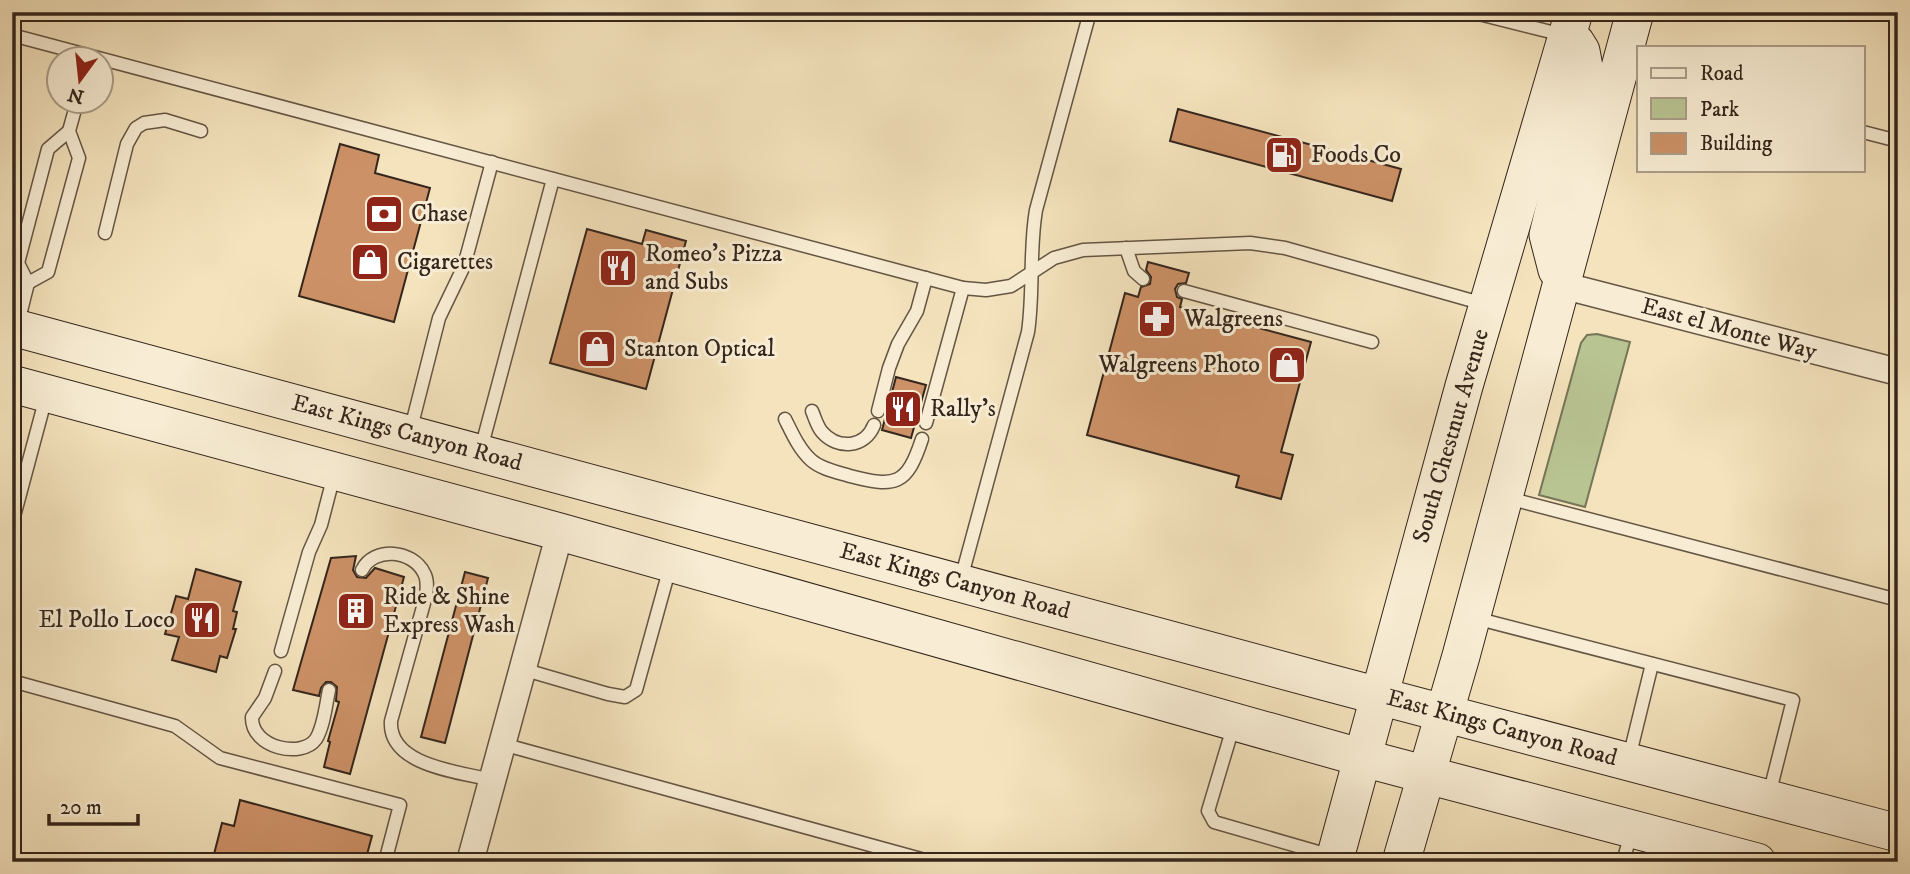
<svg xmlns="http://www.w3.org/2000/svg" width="1910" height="874" font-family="'IM FELL DW Pica',serif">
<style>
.green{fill:#b9c493;stroke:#767558;stroke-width:2}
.building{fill:#cd9167;stroke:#34261c;stroke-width:2}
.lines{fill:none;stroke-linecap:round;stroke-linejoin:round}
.service-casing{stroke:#645544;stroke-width:15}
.minor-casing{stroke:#645544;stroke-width:29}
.secondary-casing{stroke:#34261c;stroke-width:39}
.service{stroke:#f8edd4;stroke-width:12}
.minor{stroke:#f8edd4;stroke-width:26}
.secondary{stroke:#f8edd4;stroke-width:37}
.labels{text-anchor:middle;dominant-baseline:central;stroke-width:6;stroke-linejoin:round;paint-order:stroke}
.poi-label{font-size:24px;fill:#34261c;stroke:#f8edd4;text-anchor:start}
.street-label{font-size:24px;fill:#34261c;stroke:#f8edd4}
</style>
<rect width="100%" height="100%" fill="#f4e3bd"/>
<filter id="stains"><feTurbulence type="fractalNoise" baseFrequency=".00286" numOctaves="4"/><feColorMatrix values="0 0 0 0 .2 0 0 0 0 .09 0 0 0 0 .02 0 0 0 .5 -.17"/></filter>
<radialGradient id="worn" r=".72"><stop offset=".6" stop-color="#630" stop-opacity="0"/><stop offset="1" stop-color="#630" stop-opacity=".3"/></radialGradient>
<path class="green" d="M1597 334 1630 342 1585 507 1539 495 1581 343 1587 335Z"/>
<g class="building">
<path d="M1178 109 1401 169 1392 201 1170 141Z"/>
<path d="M340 144 379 155 375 173 430 188 394 322 299 296Z"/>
<path d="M587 229 642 244 646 230 686 241 646 389 550 363Z"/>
<path d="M1148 262 1189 273 1186 283 1178 284 1175 289 1177 297 1182 299 1180 307 1311 342 1281 452 1293 455 1281 499 1236 487 1239 476 1087 435 1125 293 1138 297 1141 287 1150 284 1151 277 1146 270Z"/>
<path d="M896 377 926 385 911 438 882 430Z"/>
<path d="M356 556 353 570 357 577 366 578 375 568 404 577 350 774 324 767 330 742 328 741 339 702 336 701 337 687 331 682H326L321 688 319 696 293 690 331 558Z"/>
<path d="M196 569 241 582 233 611 237 612 233 629H236L227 658 220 656 216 672 172 660 179 637 165 634 176 596 188 599Z"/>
<path d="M465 572 488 578 445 743 421 737Z"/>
<path d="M240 800 372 836 365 862H212L222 823 234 826Z"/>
</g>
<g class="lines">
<defs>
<g id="service">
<path d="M1471 12 1563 35"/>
<path d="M12 35 963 288 986 290 1011 286 1054 258 1083 250 1250 243 1285 248 1484 304"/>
<path d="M1863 132 1898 141"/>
<path d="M105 233 127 144 136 128 144 123 165 120 201 131"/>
<path d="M1126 248 1134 271 1143 279"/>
<path d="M28 283 48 272 79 158 69 131 77 102"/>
<path d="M1184 291 1372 342"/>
<path d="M17 327 28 283 18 263 48 149 69 131"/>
<path d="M812 411C815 418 817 426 822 432 838 450 865 448 874 425"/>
<path d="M878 411 889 368 898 344 917 311 926 278"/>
<path d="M785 419C792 433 799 449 811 460 821 469 837 472 850 476 896 488 907 485 922 439"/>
<path d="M926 423 963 288"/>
<path d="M410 432 439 318 464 266 492 162"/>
<path d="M481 449 553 179"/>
<path d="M1508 498 1898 600"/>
<path d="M12 524 46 397"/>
<path d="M362 570C374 546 413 550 424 573 428 580 427 588 426 596L391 721C388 766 460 772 492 780"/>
<path d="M961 579 1028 332C1034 291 1029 250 1036 210L1090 12"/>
<path d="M1475 618 1793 700 1769 795"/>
<path d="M281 651 309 552 321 525 334 475"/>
<path d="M522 669 608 694 625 697 636 690 670 567"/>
<path d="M275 671 265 698 252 717C251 748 302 759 316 739 324 726 326 704 329 690"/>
<path d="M12 681 175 726 220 758 400 805 385 862"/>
<path d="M1234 724 1208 811 1214 822 1332 856"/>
<path d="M502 744 932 862"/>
<path d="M1629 758 1652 664"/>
<path d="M1623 862 1631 833"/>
</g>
<g id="minor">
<path d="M1561 285 1898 372"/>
<path d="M470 862 560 532"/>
</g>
<g id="secondary">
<path d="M1557 270 1548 235 1586 78 1581 51 1576 43 1567 36"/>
<path d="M12 327 1326 682 1898 833"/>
<path d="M12 384 560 532 1363 758 1757 862"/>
<path d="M1334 862 1464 386 1574 12"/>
<path d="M1401 862 1461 656 1635 12"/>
</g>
</defs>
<use href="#service" class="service-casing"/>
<use href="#minor" class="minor-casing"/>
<use href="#secondary" class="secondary-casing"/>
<use href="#service" class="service"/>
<use href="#minor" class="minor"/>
<use href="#secondary" class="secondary"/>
</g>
<defs>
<symbol id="fuel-square" viewBox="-11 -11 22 22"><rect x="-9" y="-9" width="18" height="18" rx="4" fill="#8f2418" stroke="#f8edd4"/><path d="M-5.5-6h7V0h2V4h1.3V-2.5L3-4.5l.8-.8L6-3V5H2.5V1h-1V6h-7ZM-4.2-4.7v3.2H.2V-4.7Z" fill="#fff"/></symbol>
<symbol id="bank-square" viewBox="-11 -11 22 22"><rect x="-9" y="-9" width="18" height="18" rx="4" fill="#8f2418" stroke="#f8edd4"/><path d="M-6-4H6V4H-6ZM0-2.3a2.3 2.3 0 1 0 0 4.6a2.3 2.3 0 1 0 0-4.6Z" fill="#fff"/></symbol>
<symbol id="shop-square" viewBox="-11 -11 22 22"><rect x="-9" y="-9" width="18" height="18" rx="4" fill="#8f2418" stroke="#f8edd4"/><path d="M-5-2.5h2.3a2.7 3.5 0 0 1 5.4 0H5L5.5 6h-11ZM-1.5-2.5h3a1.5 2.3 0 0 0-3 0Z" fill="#fff"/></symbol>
<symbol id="restaurant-square" viewBox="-11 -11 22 22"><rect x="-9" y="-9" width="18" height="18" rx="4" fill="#8f2418" stroke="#f8edd4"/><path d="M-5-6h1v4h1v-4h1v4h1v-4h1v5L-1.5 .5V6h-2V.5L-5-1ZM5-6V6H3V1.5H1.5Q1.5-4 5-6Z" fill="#fff"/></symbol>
<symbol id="pharmacy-square" viewBox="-11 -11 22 22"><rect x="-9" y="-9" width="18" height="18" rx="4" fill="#8f2418" stroke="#f8edd4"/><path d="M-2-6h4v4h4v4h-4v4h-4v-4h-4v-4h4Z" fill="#fff"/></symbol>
<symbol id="building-square" viewBox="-11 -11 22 22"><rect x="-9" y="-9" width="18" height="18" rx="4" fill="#8f2418" stroke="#f8edd4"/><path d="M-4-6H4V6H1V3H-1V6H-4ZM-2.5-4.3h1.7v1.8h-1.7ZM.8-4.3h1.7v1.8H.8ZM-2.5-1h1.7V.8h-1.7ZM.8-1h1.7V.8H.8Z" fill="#fff"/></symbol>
</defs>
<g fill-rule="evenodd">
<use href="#fuel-square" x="1262" y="133" width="44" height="44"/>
<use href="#bank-square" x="362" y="192" width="44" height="44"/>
<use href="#shop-square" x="348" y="240" width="44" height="44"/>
<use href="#restaurant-square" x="596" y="246" width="44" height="44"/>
<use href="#pharmacy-square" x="1135" y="297" width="44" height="44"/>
<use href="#shop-square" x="575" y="327" width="44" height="44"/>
<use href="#shop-square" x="1265" y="343" width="44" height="44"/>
<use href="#restaurant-square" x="881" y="387" width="44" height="44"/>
<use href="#building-square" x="334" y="589" width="44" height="44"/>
<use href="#restaurant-square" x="180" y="598" width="44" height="44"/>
</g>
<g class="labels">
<g class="poi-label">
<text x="1311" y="155">Foods Co</text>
<text x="411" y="214">Chase</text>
<text x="645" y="254">Romeo's Pizza<tspan x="645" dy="28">and Subs</tspan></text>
<text x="397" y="262">Cigarettes</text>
<text x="1184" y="319">Walgreens</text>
<text x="624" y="349">Stanton Optical</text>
<text x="1260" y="365" text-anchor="end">Walgreens Photo</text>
<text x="930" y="409">Rally's</text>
<text x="383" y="597">Ride &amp; Shine<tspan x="383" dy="28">Express Wash</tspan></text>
<text x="175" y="620" text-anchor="end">El Pollo Loco</text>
</g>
<g class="street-label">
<text transform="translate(1729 329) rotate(15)">East el Monte Way</text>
<text transform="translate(407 433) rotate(15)">East Kings Canyon Road</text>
<text transform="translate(1451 436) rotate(-74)">South Chestnut Avenue</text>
<text transform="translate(955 581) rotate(15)">East Kings Canyon Road</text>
<text transform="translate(1502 728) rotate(15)">East Kings Canyon Road</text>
</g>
</g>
<rect width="1910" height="874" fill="none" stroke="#f4e3bd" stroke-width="42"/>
<rect x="14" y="14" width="1882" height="846" fill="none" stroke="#34261c" stroke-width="3.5"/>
<rect x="21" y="21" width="1868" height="832" fill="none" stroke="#34261c" stroke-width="2"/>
<rect x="1637" y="46" width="228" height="126" fill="#f8edd4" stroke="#aa9d8a" stroke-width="2"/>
<rect x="1651" y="68" width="35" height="10" fill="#f8edd4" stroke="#aa9d8a" stroke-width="2"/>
<text x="1700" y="80" font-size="21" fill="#34261c">Road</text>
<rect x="1651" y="98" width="35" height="21" fill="#b9c493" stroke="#aa9d8a" stroke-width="2"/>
<text x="1700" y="116" font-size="21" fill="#34261c">Park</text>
<rect x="1651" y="133" width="35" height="21" fill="#cd9167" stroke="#aa9d8a" stroke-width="2"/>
<text x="1700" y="150" font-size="21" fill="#34261c">Building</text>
<g transform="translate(80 80) rotate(195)"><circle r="33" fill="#f8edd4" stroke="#aa9d8a" stroke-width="2"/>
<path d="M0-5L12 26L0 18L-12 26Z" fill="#8f2418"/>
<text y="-10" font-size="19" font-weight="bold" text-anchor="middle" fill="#34261c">N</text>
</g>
<path d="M49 814v10h89v-10" fill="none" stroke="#34261c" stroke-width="3.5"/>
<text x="60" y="814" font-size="21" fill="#34261c" stroke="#f8edd4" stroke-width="5" paint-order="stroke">20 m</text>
<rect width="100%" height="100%" filter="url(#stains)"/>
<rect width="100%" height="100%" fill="url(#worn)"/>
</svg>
